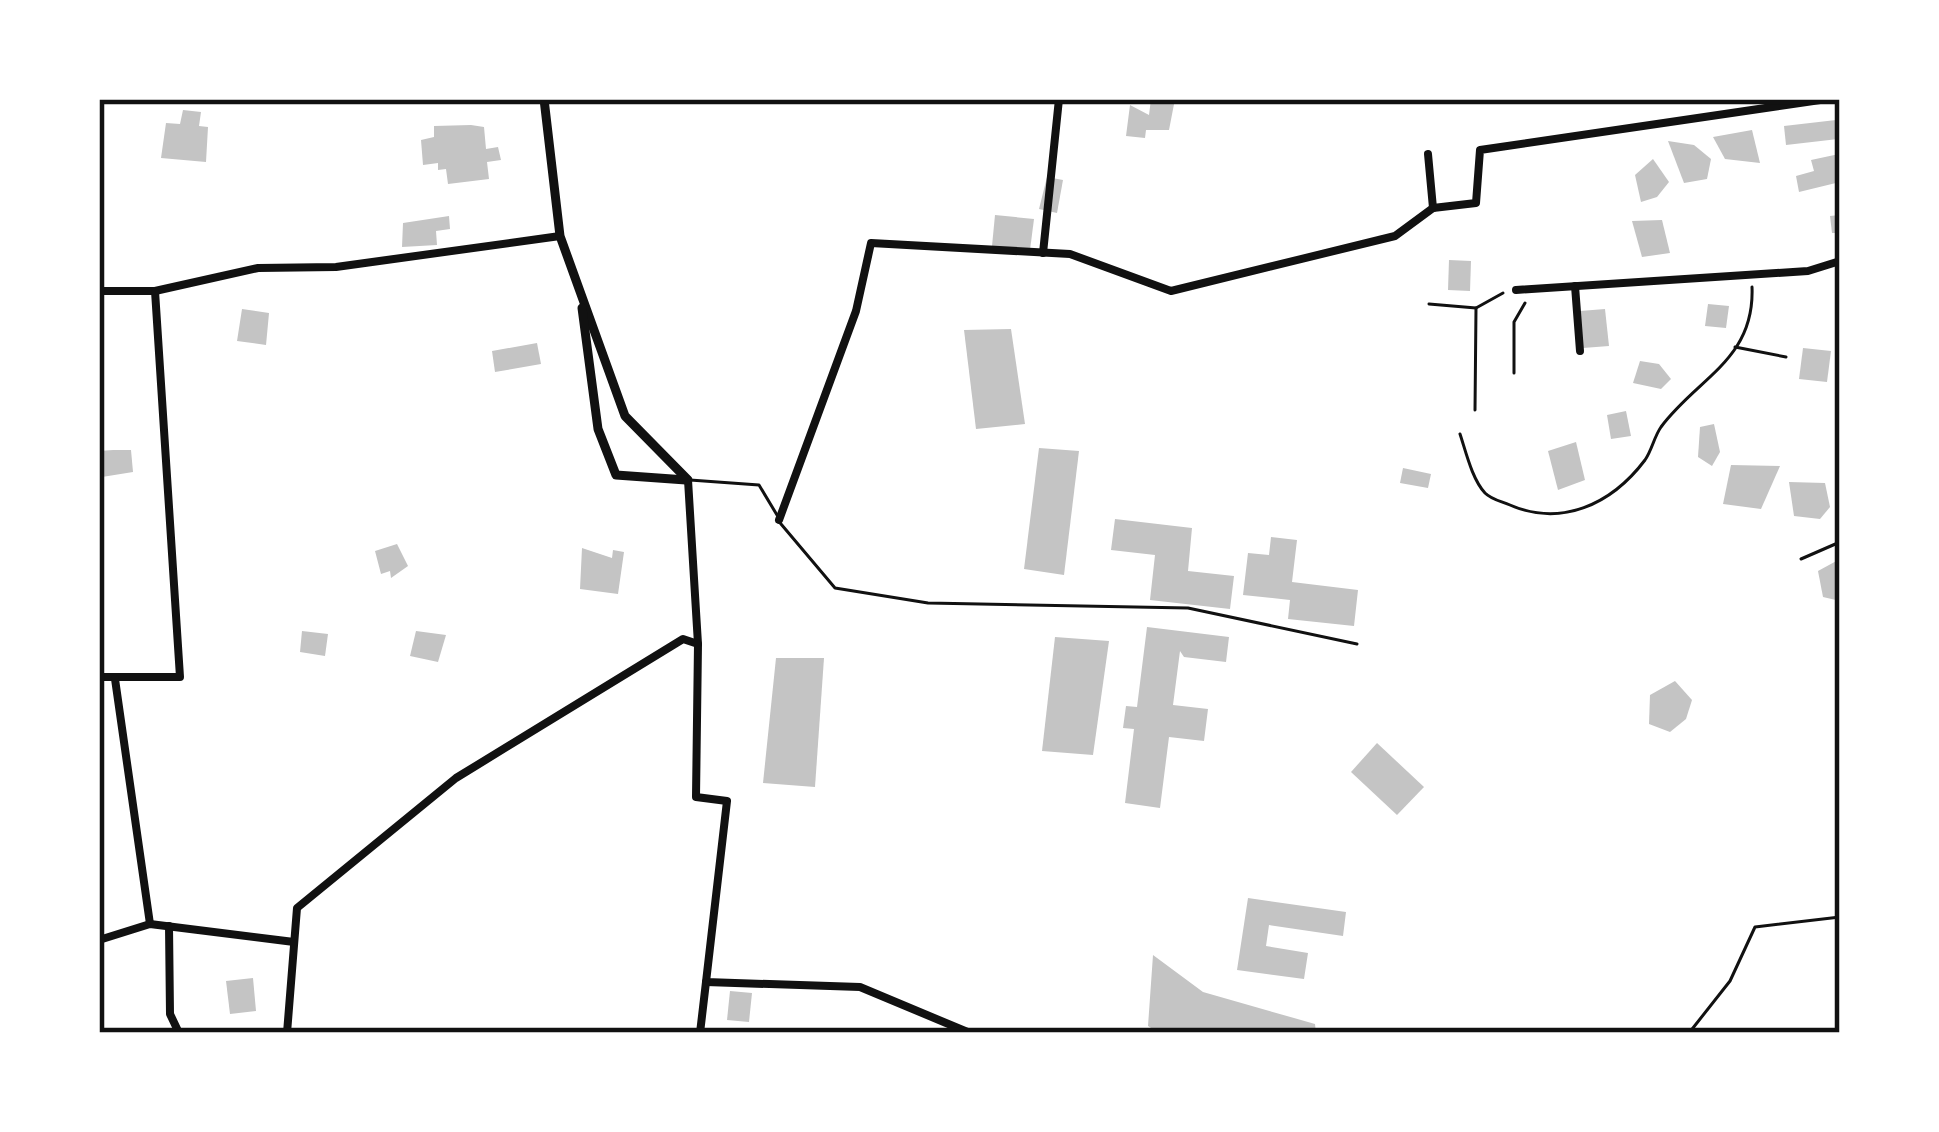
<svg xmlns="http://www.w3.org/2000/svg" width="1939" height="1132" font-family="'Nunito Sans',sans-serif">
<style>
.building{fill:#c4c4c4}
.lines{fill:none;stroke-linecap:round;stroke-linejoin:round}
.path{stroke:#111;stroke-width:3}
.service{stroke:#111;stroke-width:3}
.minor{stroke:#111;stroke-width:8}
.tertiary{stroke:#111;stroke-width:9}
.neatline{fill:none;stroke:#111;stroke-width:4.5}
</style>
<rect width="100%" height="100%" fill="#fff"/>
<g class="building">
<path d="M1151 99H1175L1169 130H1146L1145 138 1126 136 1130 105 1149 115Z"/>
<path d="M183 110 201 112 199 126 208 127 206 162 161 158 166 123 180 124Z"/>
<path d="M1836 120 1838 139 1786 145 1784 126Z"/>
<path d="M471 125 484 127 486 149 498 147 501 160 487 162 489 179 448 184 446 169 438 170V163L423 165 421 140 434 137V126Z"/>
<path d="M1752 130 1760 163 1725 159 1713 137Z"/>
<path d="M1668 141 1694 145 1711 159 1707 179 1684 183Z"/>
<path d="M1839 154 1840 182 1799 192 1796 176 1814 171 1811 160Z"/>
<path d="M1653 159 1669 182 1657 197 1641 202 1635 175Z"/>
<path d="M1047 177 1063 180 1057 213 1039 209Z"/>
<path d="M995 215 1034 219 1030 250 992 246Z"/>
<path d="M1840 215V233H1832L1830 216Z"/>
<path d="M449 216 450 229 436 231 437 245 402 247 403 223Z"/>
<path d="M1662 220 1670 253 1642 257 1632 221Z"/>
<path d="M1449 260 1471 261 1470 291 1448 290Z"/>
<path d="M1708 304 1729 306 1726 328 1705 326Z"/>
<path d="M242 309 269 313 266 345 237 341Z"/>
<path d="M1605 309 1609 346 1583 348 1580 311Z"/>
<path d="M1011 329 1025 424 976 429 964 330Z"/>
<path d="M537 343 541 364 495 372 492 351Z"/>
<path d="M1803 348 1831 351 1827 382 1799 379Z"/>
<path d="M1640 361 1659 364 1671 379 1661 389 1633 383Z"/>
<path d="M1626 411 1631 436 1611 439 1607 415Z"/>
<path d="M1714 424 1720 452 1712 466 1698 457 1700 427Z"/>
<path d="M1576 442 1585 480 1558 490 1548 451Z"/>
<path d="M1039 448 1079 451 1064 575 1024 569Z"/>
<path d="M113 450H131L133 472 102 477 99 451Z"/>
<path d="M1731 465 1780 466 1761 509 1723 504Z"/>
<path d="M1403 468 1431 474 1428 488 1400 483Z"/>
<path d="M1789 482 1825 483 1830 507 1820 519 1794 516Z"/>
<path d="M1115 519 1192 528 1188 571 1234 576 1230 609 1150 600 1155 555 1111 550Z"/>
<path d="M1271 537 1297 540 1292 582 1358 590 1354 626 1288 619 1290 600 1243 595 1248 553 1269 555Z"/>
<path d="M397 544 408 566 391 578 390 571 381 574 375 551Z"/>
<path d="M582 548 612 558 613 550 624 552 618 594 580 589Z"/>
<path d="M1840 559V601L1823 597 1818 571Z"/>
<path d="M1147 627 1229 637 1226 662 1184 657 1180 651 1173 705 1208 709 1204 741 1169 737 1160 808 1125 803 1134 729 1123 728 1126 706 1137 707Z"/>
<path d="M302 631 328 634 325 656 300 652Z"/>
<path d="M416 631 446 635 438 662 410 656Z"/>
<path d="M1055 637 1109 641 1093 755 1042 751Z"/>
<path d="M776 658H824L815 787 763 783Z"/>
<path d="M1675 681 1692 700 1686 719 1670 732 1649 724 1650 695Z"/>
<path d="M1377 743 1424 787 1397 815 1351 772Z"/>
<path d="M1248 898 1346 912 1343 936 1269 925 1266 946 1308 953 1304 979 1237 970Z"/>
<path d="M1153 955 1203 992 1315 1024 1316 1033H1159L1148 1026Z"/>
<path d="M253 978 256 1011 230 1014 226 981Z"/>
<path d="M730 991 752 993 749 1022 727 1020Z"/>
</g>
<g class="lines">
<g class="path">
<path d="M1838 136 1840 135"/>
<path d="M1429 304 1476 308 1503 293"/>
<path d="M1735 347 1786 357"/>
<path d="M1514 373V322L1525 303"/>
<path d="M1475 410 1476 308"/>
<path d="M1460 434C1466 452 1472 479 1485 493 1492 500 1501 501 1510 505 1561 527 1611 505 1645 460 1652 450 1654 437 1661 427 1697 378 1755 360 1752 287"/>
<path d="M1801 559 1840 542"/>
<path d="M1689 1033 1730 981 1755 927 1840 917"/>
</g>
<g class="service">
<path d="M690 480 759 485 777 515"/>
<path d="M781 524 835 588 928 603 1188 608 1357 644"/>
</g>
<g class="minor">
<path d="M1428 154 1433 208"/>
<path d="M1043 253 1059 99"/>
<path d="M1575 286 1580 351"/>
<path d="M1516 290 1808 271 1840 261"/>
<path d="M99 291H155L258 268 336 267 560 236"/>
<path d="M688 480 698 644"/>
<path d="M779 520 856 311 871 243 1070 254 1171 291 1395 236 1433 208 1476 203 1480 150 1827 99"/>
<path d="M99 677H180L155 291"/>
<path d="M115 679 150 924"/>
<path d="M169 926 170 1014 179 1033"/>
<path d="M99 940 150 924 294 942"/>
<path d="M287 1033 297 908 456 778 683 639 698 644 696 797 727 801 706 982 860 987 970 1033"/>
<path d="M700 1033 706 982"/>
</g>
<g class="tertiary">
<path d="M544 99 560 236 625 416 688 480"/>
<path d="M582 308 598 429 616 475 686 480"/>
</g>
</g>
<rect width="1939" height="1132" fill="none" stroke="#ffffff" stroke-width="204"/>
<rect x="102" y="102" width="1735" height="928" class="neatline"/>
</svg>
